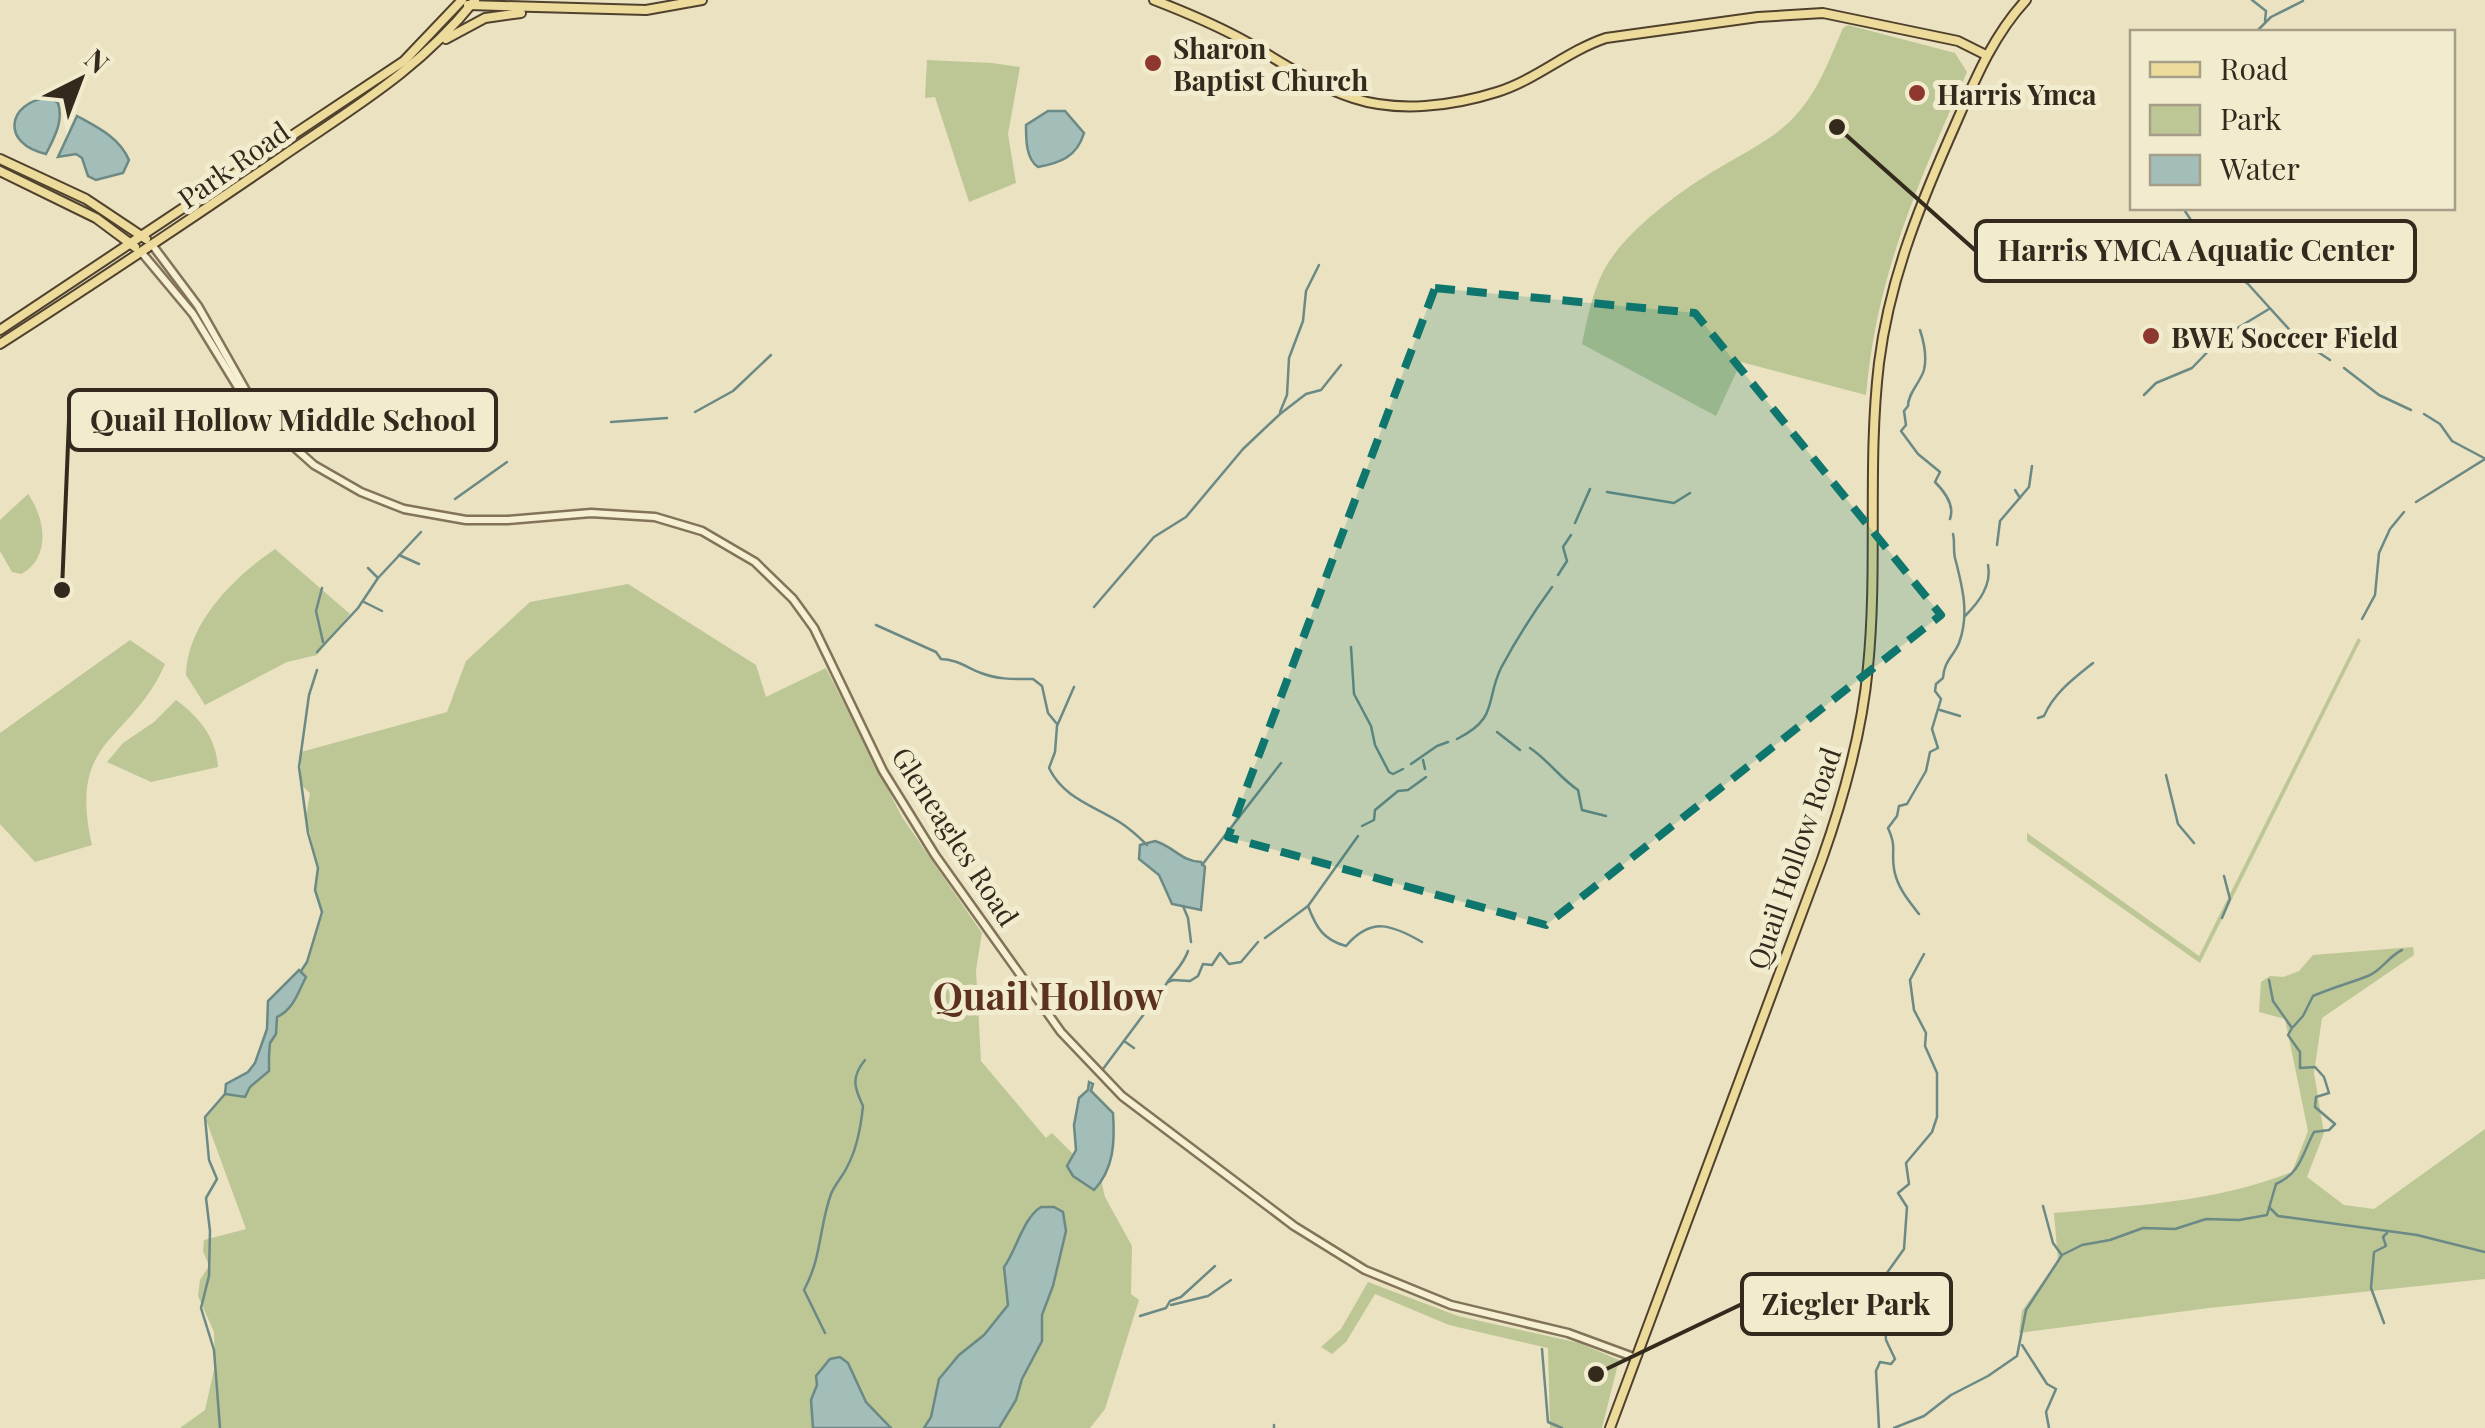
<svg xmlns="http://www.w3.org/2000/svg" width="2485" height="1428" font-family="'Playfair Display',serif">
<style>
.green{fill:#bcc795}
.water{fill:#a3bdb8;stroke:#6b8985;stroke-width:2.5}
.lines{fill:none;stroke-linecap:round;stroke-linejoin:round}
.stream{stroke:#6b8985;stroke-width:2.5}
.minor-casing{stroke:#827359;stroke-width:11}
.major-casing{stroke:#50412e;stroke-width:12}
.minor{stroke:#f6efd2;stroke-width:6}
.major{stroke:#ecdb9a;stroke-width:8}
.marked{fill:#0f766e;fill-opacity:0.2;stroke:#0f766e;stroke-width:8;stroke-dasharray:20 12;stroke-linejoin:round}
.poi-dot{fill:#8d372e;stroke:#f2eccf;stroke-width:4}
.labels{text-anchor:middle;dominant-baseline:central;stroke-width:10;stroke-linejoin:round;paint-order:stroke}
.poi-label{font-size:28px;font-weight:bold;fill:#332a1d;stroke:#f2eccf;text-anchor:start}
.street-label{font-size:28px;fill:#332a1d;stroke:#f2eccf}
.district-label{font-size:38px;font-weight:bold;fill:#5c321f;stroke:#f2eccf}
.leader{fill:none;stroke:#332a1d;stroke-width:4}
.callout-dot{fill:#332a1d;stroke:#f2eccf;stroke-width:4}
.callout{fill:#f2eccf;stroke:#332a1d;stroke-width:4}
.callout-label{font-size:30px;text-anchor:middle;font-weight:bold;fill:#332a1d}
</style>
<rect width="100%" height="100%" fill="#eae2c0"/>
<g class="green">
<path d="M1848 25 1955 53 1967 72C1919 182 1877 272 1866 395L1741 362 1716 416 1582 344C1587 320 1592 293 1604 270 1625 231 1681 190 1719 168 1745 152 1774 139 1795 116 1818 92 1830 58 1843 28Z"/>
<path d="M927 60 992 63 1020 67 1008 134 1016 183 969 202 935 97 925 98Z"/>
<path d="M28 494C45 518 52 557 21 574L12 572 0 551V520Z"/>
<path d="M275 549 350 614 317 655 287 662 205 705 186 675C187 623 234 577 275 549Z"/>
<path d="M628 584 756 665 766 697 826 668 902 817 982 933 976 970 981 1061 1046 1138 1052 1133 1077 1158 1097 1162 1105 1197 1132 1246 1131 1294 1139 1300 1105 1409 1090 1428H180L205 1410 215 1365 214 1332 198 1296 200 1280 209 1266 203 1251 204 1240 246 1229 205 1117 225 1094 228 1086 257 1071 271 1025 269 1005 305 967 322 912 315 890 318 868 306 817 310 793 301 785V752L447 712 466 661 530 602Z"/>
<path d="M2358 638 2361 640 2200 963 2027 841V833L2199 956Z"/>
<path d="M130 640 165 664C130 744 67 736 92 845L35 862 0 824V733Z"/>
<path d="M176 700C199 717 216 737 218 767L151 782 107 762 123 743 154 722Z"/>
<path d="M2413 947 2414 955 2322 1018 2314 1073 2324 1133 2307 1177 2344 1205 2374 1209 2485 1129V1279L2209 1308 2019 1333 2022 1311 2058 1260 2054 1213C2134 1206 2216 1202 2292 1172L2308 1131 2285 1019 2259 1012 2261 982 2270 976 2283 977 2299 971 2313 955Z"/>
<path d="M1368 1282 1458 1316 1579 1343 1619 1360 1602 1428H1550L1548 1348 1449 1325 1375 1294 1346 1342 1332 1354 1321 1347 1341 1329Z"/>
</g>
<g class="water">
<path d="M49 97 58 103C64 121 54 138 46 154 1 144 6 103 49 97Z"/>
<path d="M1048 111H1065L1084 133C1077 157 1060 163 1038 167 1026 159 1026 140 1026 125Z"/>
<path d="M77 116C97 127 119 137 129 160L123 173 96 180 88 176 82 158 76 154 58 157Z"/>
<path d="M1155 841C1173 846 1182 862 1201 862L1205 867 1201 910 1172 904 1159 875 1139 859 1140 845Z"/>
<path d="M299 970 306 977C298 992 294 1009 277 1017L276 1034 270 1043 269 1055V1071L250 1087 245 1097 225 1094 226 1084 248 1072 255 1063 267 1029 268 1001Z"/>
<path d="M1089 1082 1093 1084 1091 1091 1113 1113C1115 1142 1114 1169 1094 1190L1073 1176 1067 1166 1076 1150 1074 1125 1079 1098 1088 1090Z"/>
<path d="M1041 1207H1054L1063 1212 1066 1231 1053 1286 1042 1315V1341L1022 1379 1016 1400 999 1428H924L931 1417 939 1379 959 1355 984 1335 1008 1305 1004 1267C1016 1251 1023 1218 1041 1207Z"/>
<path d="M840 1357 848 1363 866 1402 891 1428H813L811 1400 817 1385 816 1376 830 1359Z"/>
</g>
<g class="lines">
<g class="stream">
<path d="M2252 0 2266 11 2265 21"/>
<path d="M2256 32 2271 17 2303 1"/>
<path d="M2183 208 2219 263 2248 284 2297 338 2330 360"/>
<path d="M1920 330C1924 342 1927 357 1924 370 1920 383 1908 393 1908 406L1904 411 1906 425 1901 431 1918 454 1940 472 1935 482C1944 491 1955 505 1950 519"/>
<path d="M2344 368 2379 395 2411 410"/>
<path d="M2144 395 2156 383 2192 368 2221 338 2269 309"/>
<path d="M695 412 733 391 771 355"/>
<path d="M1280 412 1287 395 1289 358 1303 321 1306 291 1319 265"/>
<path d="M2424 414 2440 424 2452 441 2484 458"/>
<path d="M611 422 667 418"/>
<path d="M2015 490 2020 498"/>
<path d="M1607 492 1674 503 1690 493"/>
<path d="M455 499 507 462"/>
<path d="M2416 502 2485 459"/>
<path d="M1575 523 1590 489"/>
<path d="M1997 545 2000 521 2029 487 2032 466"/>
<path d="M399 555 419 564"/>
<path d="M368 568 378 578"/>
<path d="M1558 575 1567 561 1563 547 1571 535"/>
<path d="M322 588 316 611 323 642"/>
<path d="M364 602 382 611"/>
<path d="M1094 607 1154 537 1186 517 1243 449 1280 414 1306 394 1321 390 1341 365"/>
<path d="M1965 616C1979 602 1992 585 1988 565"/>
<path d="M2362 619 2375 595 2379 553 2390 529 2404 512"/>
<path d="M876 625 936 652 941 659C956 659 968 668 981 673 999 680 1015 679 1033 679L1042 686 1048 713 1057 724"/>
<path d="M1351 647 1354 694 1371 726 1375 745 1389 772 1393 774 1403 769"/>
<path d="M317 652 358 608 378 578 421 532"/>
<path d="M1074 687 1057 726 1055 752 1049 768C1064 799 1095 806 1121 823 1130 829 1139 837 1147 845"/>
<path d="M1940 710 1960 716"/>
<path d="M2038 718 2044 716C2054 693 2073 679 2093 663"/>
<path d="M1497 732 1520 750"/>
<path d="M1457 739C1499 718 1485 701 1501 668 1516 640 1533 613 1552 587"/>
<path d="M1530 748C1548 760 1560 778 1578 790L1582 810 1606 816"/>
<path d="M1423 760 1425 769"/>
<path d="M1411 764 1437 746 1448 742"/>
<path d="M2166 775 2178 824 2194 843"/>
<path d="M1362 826 1374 820 1375 810 1398 791 1408 790 1426 777"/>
<path d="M1202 865 1281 763"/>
<path d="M1183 906 1188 918 1191 942"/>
<path d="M1308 906C1316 927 1323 940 1346 946 1371 917 1391 924 1422 942"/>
<path d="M1919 914C1908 900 1897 887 1894 869 1891 850 1897 848 1888 828L1897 816 1899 806 1907 804 1926 771 1930 752 1938 748 1932 729 1941 699 1935 691 1936 684 1943 678C1944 661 1953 657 1959 643 1970 614 1962 585 1955 558 1953 549 1955 542 1953 534"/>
<path d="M2222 918 2230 899 2224 876"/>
<path d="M1265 938 1308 906 1358 836"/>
<path d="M301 971 307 962 322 912 315 890 318 868 308 833 299 767 309 695 317 670"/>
<path d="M1168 982 1173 980 1190 981 1198 976 1203 964 1212 965 1220 953 1229 964 1241 962 1258 942"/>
<path d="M2293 1027 2303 1016 2313 996C2331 988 2350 983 2368 976 2381 971 2389 956 2402 950"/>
<path d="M1124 1041 1134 1048"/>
<path d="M1103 1069 1144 1014 1143 996 1161 994C1167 977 1182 969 1188 951"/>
<path d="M2043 1206 2053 1243 2061 1254"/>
<path d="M2269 1207 2278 1216 2417 1235 2485 1252"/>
<path d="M1171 1305 1208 1296 1231 1280"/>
<path d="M1140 1316 1166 1308 1170 1301 1181 1297 1215 1266"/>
<path d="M2384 1323 2371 1288 2374 1252 2386 1246 2383 1237 2387 1233"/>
<path d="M825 1333 804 1290C822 1257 819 1227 831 1194 835 1184 843 1176 847 1167 857 1149 861 1126 863 1106 855 1089 850 1078 865 1060"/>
<path d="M2022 1345 2047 1384 2056 1389 2046 1412 2049 1428"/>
<path d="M1542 1349 1548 1422 1562 1428"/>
<path d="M1274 1425V1428"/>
<path d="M220 1428 214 1350 201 1308 209 1276 210 1231 206 1198 217 1179 209 1160 205 1117 225 1094"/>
<path d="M1879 1428 1876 1371 1880 1362 1891 1364 1895 1359 1886 1340 1885 1326 1878 1322 1884 1277 1904 1249 1907 1207 1898 1193 1909 1184 1906 1163 1932 1132 1937 1117V1073L1925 1046 1926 1033 1914 1010 1910 980 1924 954"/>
<path d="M1894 1428 1924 1416 1951 1395 1988 1376 2017 1356 2026 1310 2062 1255 2082 1245 2110 1240 2143 1228 2175 1229 2206 1219 2239 1220 2267 1215 2276 1184C2301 1173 2302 1154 2314 1132L2329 1130 2335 1124 2315 1107 2316 1097 2329 1093 2324 1077 2315 1067 2300 1068V1052L2288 1035 2292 1028 2273 1001 2269 980"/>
</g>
<defs>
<g id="minor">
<path d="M153 246 198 306 249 396"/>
<path d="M142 253 193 314 239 389 276 431 314 465 361 492 404 509 466 520H507L591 513 655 517 702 531 755 562 793 599 814 628 883 771 935 855 1061 1032 1122 1096 1294 1226 1365 1270 1451 1305 1568 1333 1636 1358"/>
</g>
<g id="major">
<path d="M1154 0C1185 12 1216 25 1245 41 1280 61 1315 86 1353 98 1398 113 1453 106 1497 92 1536 80 1567 51 1606 38L1758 17 1823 13 1958 41 1986 55"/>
<path d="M468 5 646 10 702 0"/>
<path d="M446 39 485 18 521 13"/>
<path d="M0 159 86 199 146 239"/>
<path d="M0 171 96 218 135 247"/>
<path d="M0 330 404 61 462 0"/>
<path d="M0 344C95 283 188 221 280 158 354 107 418 71 475 0"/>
<path d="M1610 1428 1822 859C1844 797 1862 733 1868 667 1878 566 1867 464 1879 363 1889 283 1917 212 1949 139 1971 90 1989 40 2026 0"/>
</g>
</defs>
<use href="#minor" class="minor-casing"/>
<use href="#major" class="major-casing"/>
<use href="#minor" class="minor"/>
<use href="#major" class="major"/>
</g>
<path class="marked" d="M1435 288 1695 313 1941 615 1546 925 1228 837Z"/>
<g class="poi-dot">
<circle cx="1153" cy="63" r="10"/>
<circle cx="1917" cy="93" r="10"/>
<circle cx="2151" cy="336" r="10"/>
</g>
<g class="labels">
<g class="poi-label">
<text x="1173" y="47">Sharon<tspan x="1173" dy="32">Baptist Church</tspan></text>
<text x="1937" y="93">Harris Ymca</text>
<text x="2171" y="336">BWE Soccer Field</text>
</g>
<g class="street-label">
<text transform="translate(233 164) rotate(-35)">Park Road</text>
<text transform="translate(956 836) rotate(57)">Gleneagles Road</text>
<text transform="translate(1793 858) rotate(-71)">Quail Hollow Road</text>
</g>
<g class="district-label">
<text x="1048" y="994">Quail Hollow</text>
</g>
</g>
<path class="leader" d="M1837 127L1976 251M62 590L69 420M1596 1374L1742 1304"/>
<g class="callout-dot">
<circle cx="1837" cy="127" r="10"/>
<circle cx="62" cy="590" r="10"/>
<circle cx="1596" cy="1374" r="10"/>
</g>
<g class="callout">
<rect x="1976" y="221" width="439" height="60" rx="10"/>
<rect x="69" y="390" width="427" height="60" rx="10"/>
<rect x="1742" y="1274" width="209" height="60" rx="10"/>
</g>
<g class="callout-label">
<text x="2196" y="261">Harris YMCA Aquatic Center</text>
<text x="283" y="431">Quail Hollow Middle School</text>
<text x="1846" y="1315">Ziegler Park</text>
</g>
<rect x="2130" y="30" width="325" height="180" fill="#f2eccf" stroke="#a69e88" stroke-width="2.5"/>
<rect x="2150" y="62" width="50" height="15" fill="#ecdb9a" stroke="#a69e88" stroke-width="2.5"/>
<text x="2220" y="80" font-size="30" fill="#332a1d">Road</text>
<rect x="2150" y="105" width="50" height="30" fill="#bcc795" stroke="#a69e88" stroke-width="2.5"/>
<text x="2220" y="130" font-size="30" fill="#332a1d">Park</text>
<rect x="2150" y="155" width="50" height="30" fill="#a3bdb8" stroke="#a69e88" stroke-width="2.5"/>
<text x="2220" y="180" font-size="30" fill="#332a1d">Water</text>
<g transform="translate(80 80) rotate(42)" stroke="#f2eccf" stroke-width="8" paint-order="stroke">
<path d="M0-8L18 38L0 25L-18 38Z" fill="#332a1d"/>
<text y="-15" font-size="28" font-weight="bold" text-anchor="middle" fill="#332a1d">N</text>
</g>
</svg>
